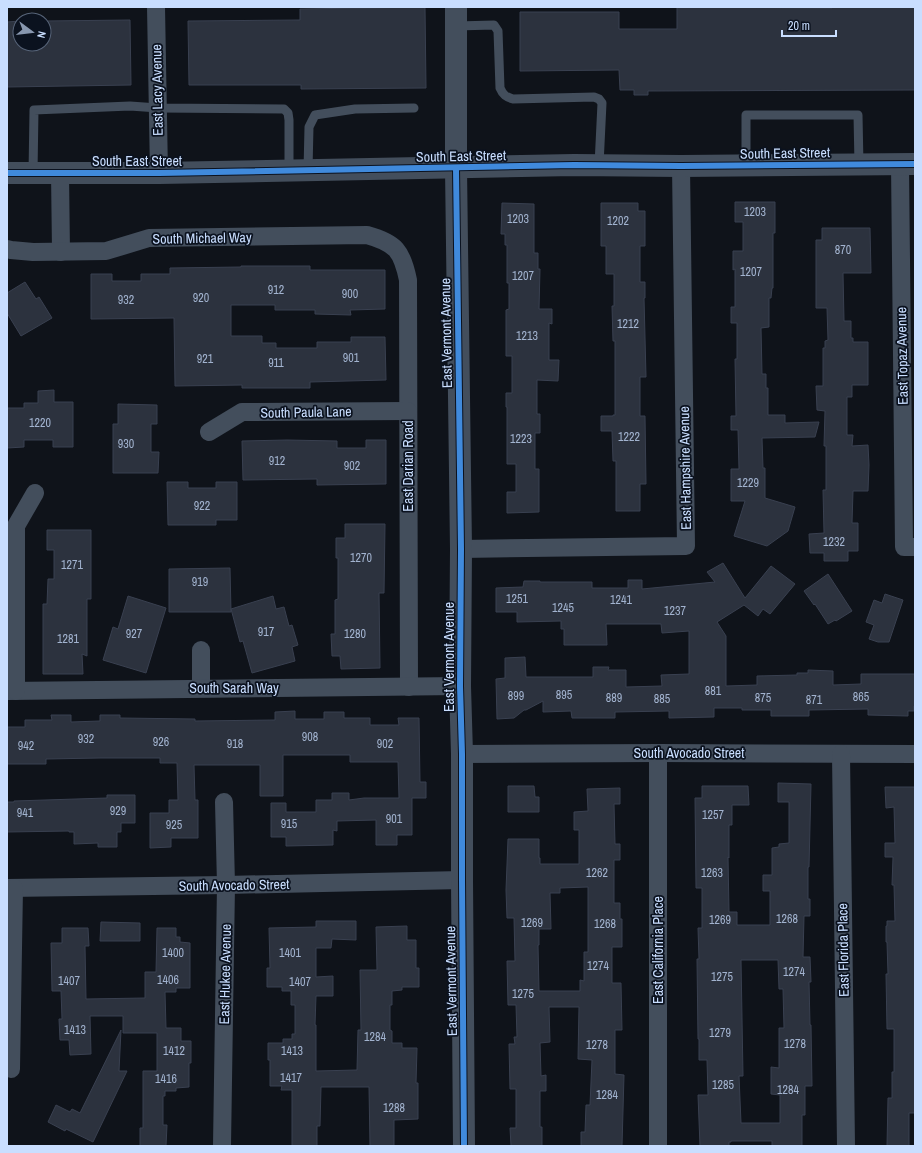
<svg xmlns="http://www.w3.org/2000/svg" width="922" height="1153" font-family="'Archivo Narrow',sans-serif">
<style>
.building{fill:#2c323e;stroke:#394050;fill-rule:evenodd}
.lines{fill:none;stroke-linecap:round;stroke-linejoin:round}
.service{stroke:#434e5c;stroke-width:9}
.minor{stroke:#434e5c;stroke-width:18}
.tertiary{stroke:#434e5c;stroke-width:22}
.cycleway-casing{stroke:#0b121f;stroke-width:8}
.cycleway{stroke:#408adc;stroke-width:6}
.labels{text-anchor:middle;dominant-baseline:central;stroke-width:3.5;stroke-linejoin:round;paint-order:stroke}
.number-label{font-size:12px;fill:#a2b3cf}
.street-label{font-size:14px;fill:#c9deff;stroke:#0b121f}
</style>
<rect width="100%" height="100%" fill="#0f131a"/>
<g class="building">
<path d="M425 7 426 88 301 89V85H189L188 21 300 20V9Z"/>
<path d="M677 7 832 8V7H915V90L648 91V95H634V90H620L619 70 520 71V12H619V29H677Z"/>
<path d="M130 20 131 85 7 87V22L20 21V44H44V21Z"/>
<path d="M735 202H775V233H773V288H772L771 298H769V327L761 328 762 374H766V388H768V415H785V423L819 422 815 437 762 438 763 468H765V498L795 507 788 531 767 546 734 536 745 501H731V469H739L738 430H731V416H736L735 359H737V323H731V307H735V269L733 270V251H743V222H735Z"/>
<path d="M502 203 534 204V253H538V269H540L539 309H552V324L549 323V360H559L558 381 537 380V414H540V433H535V469H539V512L507 513V492H516V464H507V407H506V393H512V356H506V310L509 309V283H507V245H505V234H501Z"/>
<path d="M601 203H638V211H645V246H640V282H645V298H644L646 377H640V416H645L646 484H640V511H616V461H613L612 431H601V416H613V415H615V341H613L612 306H614V274H606V246H601Z"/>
<path d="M822 228H870L871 273H843L844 321H851V338H853V342H868V385H852V397H847V435H853L852 446 868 445 869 465 868 491H853L852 523H858V551H848V561H824V553H810L809 534 824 533 823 490H826V446H824L825 411 817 410 816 386H823V348H825V341L828 340 827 308H816V240H822Z"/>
<path d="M241 266H310V270H385V309L350 310 351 315 315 314V310H275V305H231V336H262V343H276V348H317V342H351V337H385L386 380 310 382V388H242V385L175 386 174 318 91 319V274H112V281H141V274H170V268L241 267Z"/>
<path d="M25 282 36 299 39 297 52 318 21 336 7 313V293Z"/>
<path d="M54 390V402H73V447H53V440H24V447L7 448V408H24V403H38V391Z"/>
<path d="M118 404 157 405V424H151V452H159L158 473H113V424H118Z"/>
<path d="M287 440 337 441V448H366V440H386V484L317 485V479L243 480 242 441Z"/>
<path d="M167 482H188V488H216V482H237V520H216V525H168Z"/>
<path d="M345 524H385L384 593H379L380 668 341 669 340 656H332L331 634H335V600L338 599V558H336V538H345Z"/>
<path d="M47 530H91V599H87V656L82 654 83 674H43V604H47L48 579H54V550H47Z"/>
<path d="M723 563 745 598 771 566 795 584 770 614 763 609 758 616 744 605 717 622 726 636V686L757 685V676L797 675V673H808V670L833 671V685L861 684V674H915V706H914V711H908V716L868 715V709L809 710V716H771V710H742V708H714V717L669 718V711L615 712V718H572L571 711 543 712V701L526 710H524L514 718 497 719 496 679 505 678V658L525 657 526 677H593V667H609L608 670H626V687L662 686 661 675 689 674V631L662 633 661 624H606L607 645H564V629H561V621L517 622V612H496V588L523 587 524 581H540V582H592V588H628V580H642V589L715 582 707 572Z"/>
<path d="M230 568 231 612H169V569Z"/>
<path d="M828 574 852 611 836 621 835 620 828 624 815 604 814 605 804 591Z"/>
<path d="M885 594 903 600 889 642H878L869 639 874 625 866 622 874 600 882 603Z"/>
<path d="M128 596 166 608 146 673 103 660 113 627 118 629Z"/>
<path d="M273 596 276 609 284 607 289 626 292 625 298 645 292 647 295 661 252 673 243 641 240 642 231 609Z"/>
<path d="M295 711V719H324V712H344V718H370V725H399L398 718H419L420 782H426V798H412V835H397V845H376V820L337 821V831L333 830V845L286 846V837H271V803H286V812H316V800H332V793H349V800L364 798H399L398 762H350V755H283V796H260V765H194L195 800H198V838H171V847L150 848V813H169V800H178L177 763H160V758H100L46 759V764H7V727H25V720H52L51 715H71V722L100 721V715H120V718L195 719V721L275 720V712Z"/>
<path d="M778 783 811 784 809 867H808V899H810V916H804L803 957H810L811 982H809L810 1025H811L812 1086H805V1115H802V1146H772V1141H731V1142H729V1146H700L698 1095H708L707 1060H699V1039H698L697 959H699L698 928H702V888H696L695 798H702V786H748L749 805H732V825H729V858L728 857 729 912H737V925H770V891H763V875H772V848L779 847V844L789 843V802H778ZM741 960H778L779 989H783L784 1028H779V1068L771 1067V1094L780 1095V1123H741L739 1076H743Z"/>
<path d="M508 786H534L535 797H539V812H508Z"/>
<path d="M885 787H915V1113H909V1146H887L888 1098H892V1072H894V1029H887L886 974H888L887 942H886V926H887V921H895L894 885H892L893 857H885V843H895L894 807 886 808Z"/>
<path d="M620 788V804H614L615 844H620V860H614V903H620V919H622V947H612V983H621L622 1030H615V1074L624 1075 622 1146H581V1132H585L586 1105H590L592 1060 578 1059 579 1007H549L550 1042 540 1043 541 1076 546 1075V1091H540V1127H542V1146H511L510 1128H516V1089H510L509 1044H515L514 1037H517L516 1005H508L507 961H515L514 918H507L506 890 508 839H539V858H540V864H579V830H574V812L588 811 587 789ZM588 887V952H584V981L580 980V991H539L538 945H539V929H551L550 893H560V888Z"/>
<path d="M107 795H135V823H121V832H117V847H98V843L74 844V832H69V831L7 832V802H14V801L107 798Z"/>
<path d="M316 921H356V940L332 939 331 948H316V977L333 976V996H316L315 1025H316V1071L357 1070 358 1030H361L360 970H377L376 927 407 926V940H416V968H419V987H402V990L392 991V1005H390V1030L392 1031V1043H402V1048H417L416 1083H418V1119L394 1120V1146H370L369 1087H321L320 1126H317V1146H292V1090H281L282 1086H270V1060H268V1043H283V1039H292V1034H295V1005H291V991H282V987H267V968H270L269 928 316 927Z"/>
<path d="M101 922 140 923V941H100Z"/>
<path d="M62 928H88L89 946H85L86 999 145 998V972H156L157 928H176V937H180V942L190 943V988H176V992H165L166 1028H181V1041H191V1063H189V1087L176 1088V1091H165V1096H163V1125H167L166 1146H140V1128H143V1071H157V1033H123V1016H90L91 1054 70 1055 69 1040H60L59 1019H62L61 991H52L51 943H62Z"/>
<path d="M121 1030 119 1071H127L93 1142 66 1129 65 1131 48 1122 56 1105 70 1112 72 1109 80 1113Z"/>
</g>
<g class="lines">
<g class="service">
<path d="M456 26 494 25 498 31 500 88C503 95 506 97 513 99L594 97 599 99 602 103 599 165"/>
<path d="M746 166V115H858L859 165"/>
<path d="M308 170 309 127 315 115 355 109 414 108"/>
<path d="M33 173 34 110 130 106 158 108 284 109 288 113 289 120V171"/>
</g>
<g class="minor">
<path d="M156 7 159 173"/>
<path d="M900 164 904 547H915"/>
<path d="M60 173 61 252"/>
<path d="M7 249 11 250 33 252 106 251 149 238 367 235C396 243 402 251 408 280L409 687"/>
<path d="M209 432 242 412 408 411"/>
<path d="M461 549 686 546 681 166"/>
<path d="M201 650V688"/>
<path d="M7 691 460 686"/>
<path d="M16 691V526L35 493"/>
<path d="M462 754 658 753 915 754"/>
<path d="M841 754 846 1146"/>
<path d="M7 888 226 885 462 880"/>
<path d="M11 1069 14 888"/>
<path d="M222 1146 226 885 224 802"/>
<path d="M658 1146V753"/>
</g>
<g class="tertiary">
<path d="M456 7V168L461 549 460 686 462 754V880L464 1146"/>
<path d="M7 173H159L574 165 681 166 915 164"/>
</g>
<defs>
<g id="cycleway">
<path d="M456 168 461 549 460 686 462 754V880L464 1146"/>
<path d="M7 173H159L574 165 681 166 915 164"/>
</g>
</defs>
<use href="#cycleway" class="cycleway-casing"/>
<use href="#cycleway" class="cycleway"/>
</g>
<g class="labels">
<g class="number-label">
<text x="755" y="212">1203</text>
<text x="518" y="219">1203</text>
<text x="618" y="221">1202</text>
<text x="843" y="250">870</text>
<text x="751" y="272">1207</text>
<text x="523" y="276">1207</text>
<text x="276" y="290">912</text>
<text x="350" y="294">900</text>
<text x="201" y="298">920</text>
<text x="126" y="300">932</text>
<text x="628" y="324">1212</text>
<text x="527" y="336">1213</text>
<text x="351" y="358">901</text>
<text x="205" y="359">921</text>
<text x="276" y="363">911</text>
<text x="40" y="423">1220</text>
<text x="629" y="437">1222</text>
<text x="521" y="439">1223</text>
<text x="126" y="444">930</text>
<text x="277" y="461">912</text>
<text x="352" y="466">902</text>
<text x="748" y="483">1229</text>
<text x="202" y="506">922</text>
<text x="834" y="542">1232</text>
<text x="361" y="558">1270</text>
<text x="72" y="565">1271</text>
<text x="200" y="582">919</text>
<text x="517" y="599">1251</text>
<text x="621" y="600">1241</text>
<text x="563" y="608">1245</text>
<text x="675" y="611">1237</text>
<text x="266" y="632">917</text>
<text x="134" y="634">927</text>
<text x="355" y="634">1280</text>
<text x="68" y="639">1281</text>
<text x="713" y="691">881</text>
<text x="564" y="695">895</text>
<text x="516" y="696">899</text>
<text x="861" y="697">865</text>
<text x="614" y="698">889</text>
<text x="763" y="698">875</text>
<text x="662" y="699">885</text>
<text x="814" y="700">871</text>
<text x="310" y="737">908</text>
<text x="86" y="739">932</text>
<text x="161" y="742">926</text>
<text x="235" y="744">918</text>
<text x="385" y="744">902</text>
<text x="26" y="746">942</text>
<text x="118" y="811">929</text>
<text x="25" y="813">941</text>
<text x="713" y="815">1257</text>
<text x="394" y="819">901</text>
<text x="289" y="824">915</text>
<text x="174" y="825">925</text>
<text x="597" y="873">1262</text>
<text x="712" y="873">1263</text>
<text x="787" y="919">1268</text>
<text x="720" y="920">1269</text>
<text x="532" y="923">1269</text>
<text x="605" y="924">1268</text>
<text x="173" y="953">1400</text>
<text x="290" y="953">1401</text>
<text x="598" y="966">1274</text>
<text x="794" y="972">1274</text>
<text x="722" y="977">1275</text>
<text x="168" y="980">1406</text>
<text x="69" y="981">1407</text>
<text x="300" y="982">1407</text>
<text x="523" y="994">1275</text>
<text x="75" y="1030">1413</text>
<text x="720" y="1033">1279</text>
<text x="375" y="1037">1284</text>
<text x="795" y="1044">1278</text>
<text x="597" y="1045">1278</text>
<text x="174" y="1051">1412</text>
<text x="292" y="1051">1413</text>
<text x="291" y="1078">1417</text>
<text x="166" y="1079">1416</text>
<text x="723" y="1085">1285</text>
<text x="788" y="1090">1284</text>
<text x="607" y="1095">1284</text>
<text x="394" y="1108">1288</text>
</g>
<g class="street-label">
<text transform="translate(157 90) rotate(-91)">East Lacy Avenue</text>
<text transform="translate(785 153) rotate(-1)">South East Street</text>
<text transform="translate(461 156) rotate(-1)">South East Street</text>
<text x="137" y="161">South East Street</text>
<text transform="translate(202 238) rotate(-1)">South Michael Way</text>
<text transform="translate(446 333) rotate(-91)">East Vermont Avenue</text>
<text transform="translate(902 356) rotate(-91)">East Topaz Avenue</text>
<text transform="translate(306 412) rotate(-1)">South Paula Lane</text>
<text transform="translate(408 466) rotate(-90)">East Darian Road</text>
<text transform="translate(685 468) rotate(-91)">East Hampshire Avenue</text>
<text transform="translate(449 657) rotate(-90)">East Vermont Avenue</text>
<text x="234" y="688">South Sarah Way</text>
<text x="689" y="753">South Avocado Street</text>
<text transform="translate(234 885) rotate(-1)">South Avocado Street</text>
<text transform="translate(658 950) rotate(-90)">East California Place</text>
<text transform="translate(843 950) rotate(-91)">East Florida Place</text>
<text transform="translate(225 974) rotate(-89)">East Hukee Avenue</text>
<text transform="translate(451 981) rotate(-91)">East Vermont Avenue</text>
</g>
</g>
<rect width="922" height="1153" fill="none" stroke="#c9deff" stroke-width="16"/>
<g transform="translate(32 32) rotate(105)"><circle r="19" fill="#0b121f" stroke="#576479"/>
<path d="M0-3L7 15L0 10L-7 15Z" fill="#8897af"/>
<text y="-6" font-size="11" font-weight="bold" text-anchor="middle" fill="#c9deff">N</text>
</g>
<path d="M782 30v6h54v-6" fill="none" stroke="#c9deff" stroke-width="2"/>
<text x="788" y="30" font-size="12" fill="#c9deff" stroke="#0b121f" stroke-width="3" paint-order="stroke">20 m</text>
</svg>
